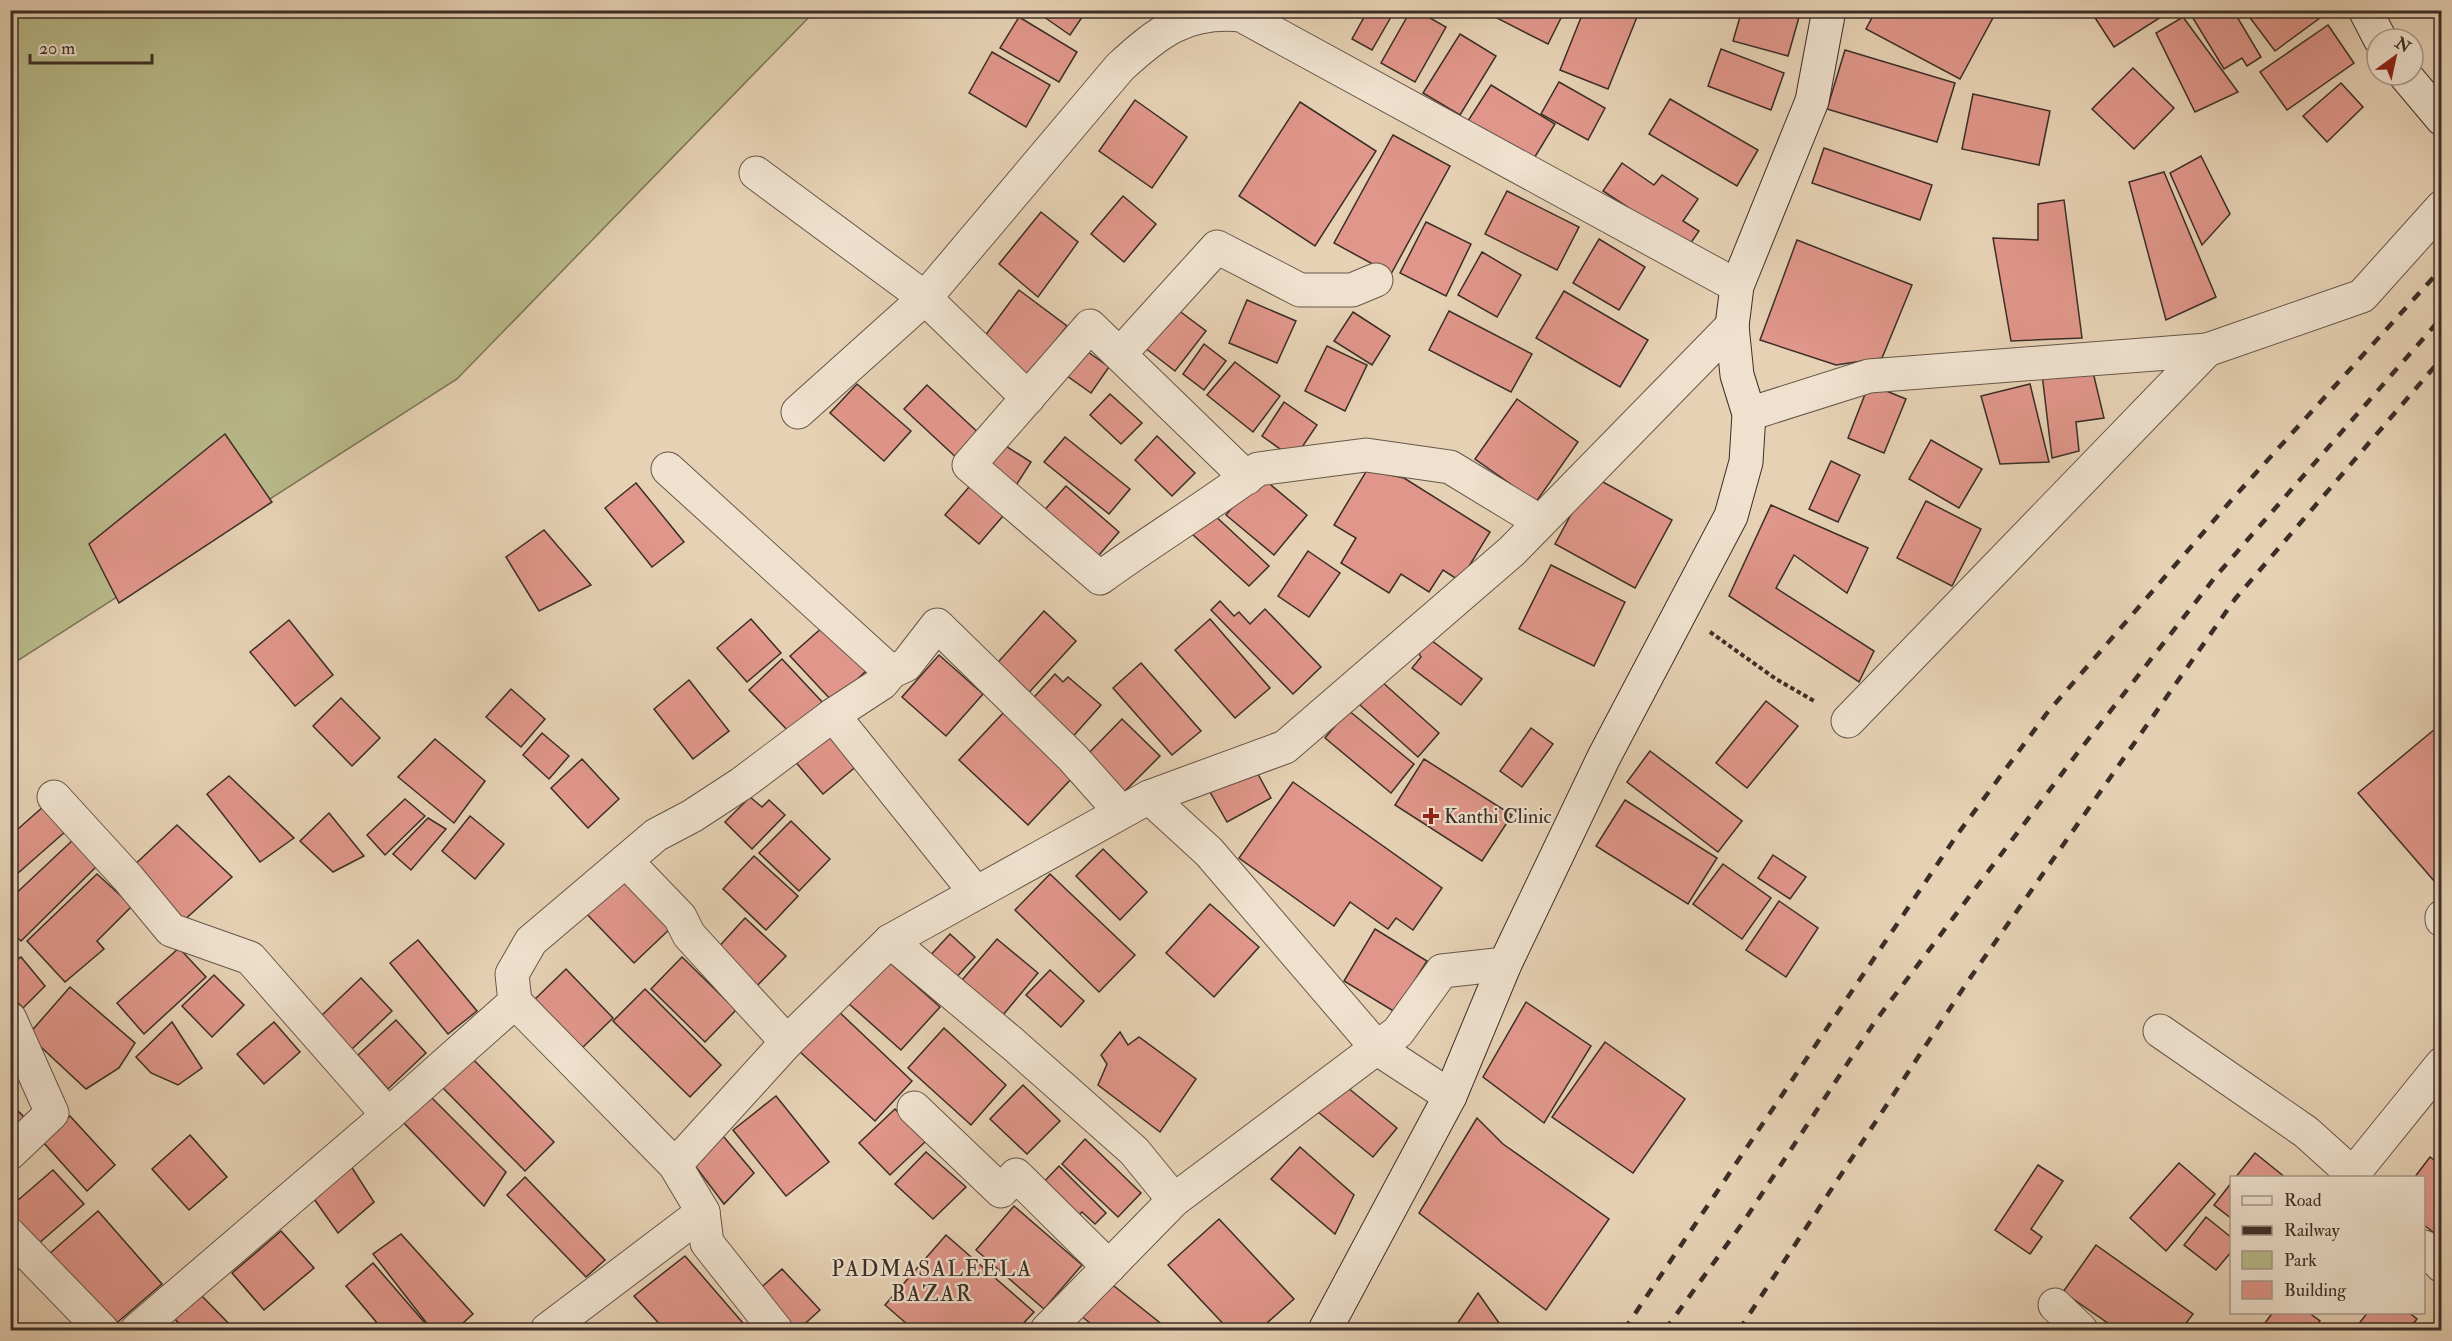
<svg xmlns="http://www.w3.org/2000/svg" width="2452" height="1341" font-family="'IM FELL Double Pica',serif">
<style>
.green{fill:#b9ba8a;stroke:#7a7458;stroke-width:1.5}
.building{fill:#e0968a;stroke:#3c2e27;stroke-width:1.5}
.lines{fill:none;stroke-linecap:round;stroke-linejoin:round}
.street-casing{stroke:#66574a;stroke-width:35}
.secondary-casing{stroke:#3c2e27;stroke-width:35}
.path{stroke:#3c2e27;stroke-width:4;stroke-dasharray:4.5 3;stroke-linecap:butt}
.street{stroke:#efe1ce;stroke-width:33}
.secondary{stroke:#efe1ce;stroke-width:33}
.rail{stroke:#3c2e27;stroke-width:4.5;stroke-dasharray:10 10;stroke-linecap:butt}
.poi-dot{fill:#8f2418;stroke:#efe1ce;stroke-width:2}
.labels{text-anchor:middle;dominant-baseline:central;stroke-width:4.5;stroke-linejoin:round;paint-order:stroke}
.poi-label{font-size:20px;fill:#3c2e27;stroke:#efe1ce;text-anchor:start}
.quarter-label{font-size:22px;letter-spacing:1.5px;fill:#3c2e27;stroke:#efe1ce}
</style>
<rect width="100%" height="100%" fill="#e6d1b4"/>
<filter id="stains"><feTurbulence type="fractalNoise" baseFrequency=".00333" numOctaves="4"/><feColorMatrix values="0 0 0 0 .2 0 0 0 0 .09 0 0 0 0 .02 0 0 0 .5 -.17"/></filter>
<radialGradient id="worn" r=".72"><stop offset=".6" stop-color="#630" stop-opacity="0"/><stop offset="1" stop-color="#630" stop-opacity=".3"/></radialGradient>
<path class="green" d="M11 11H815L457 379 11 665Z"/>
<g class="building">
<path d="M1039 10H1087L1070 35 1037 12Z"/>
<path d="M1368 10H1395L1372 50 1352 39Z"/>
<path d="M1411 10H1416L1446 27 1415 82 1381 63Z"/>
<path d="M1493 10H1565L1548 44 1491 15Z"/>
<path d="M1584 10 1639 12 1608 89 1560 70Z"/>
<path d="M1742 10H1801L1788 56 1733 41Z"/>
<path d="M1876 10H1989L1995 14 1960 79 1866 29Z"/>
<path d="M2090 10H2172L2114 47Z"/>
<path d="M2188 10H2233L2261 57 2247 66 2242 58 2224 69Z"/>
<path d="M2254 10H2327L2328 12 2275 51 2248 15Z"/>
<path d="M1019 17 1077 52 1059 82 1000 48Z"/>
<path d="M2183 17 2238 92 2195 112 2156 33Z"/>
<path d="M2328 25 2354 63 2287 110 2260 72Z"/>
<path d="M1460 34 1496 56 1460 115 1423 93Z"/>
<path d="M1721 49 1784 73 1771 110 1708 86Z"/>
<path d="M1845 50 1955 83 1937 142 1827 109Z"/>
<path d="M992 52 1050 85 1026 127 969 93Z"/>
<path d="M2133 68 2174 108 2134 149 2092 109Z"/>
<path d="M1559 82 1605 108 1588 140 1541 114Z"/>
<path d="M2341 83 2363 107 2327 142 2303 116Z"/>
<path d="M1491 85 1555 124 1530 165 1466 124Z"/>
<path d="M1973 94 2050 111 2039 165 1962 149Z"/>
<path d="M1670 99 1758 150 1737 186 1649 134Z"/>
<path d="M1135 100 1187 137 1152 188 1099 151Z"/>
<path d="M1300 102 1376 151 1315 246 1239 196Z"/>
<path d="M1393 135 1450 166 1391 274 1334 243Z"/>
<path d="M1824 148 1932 185 1920 220 1812 183Z"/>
<path d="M2201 156 2230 214 2202 245 2170 173Z"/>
<path d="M1622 163 1654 185 1662 175 1698 199 1683 221 1699 231 1688 247 1603 191Z"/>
<path d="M2164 172 2216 297 2166 320 2129 182Z"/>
<path d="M1507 191 1579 227 1557 270 1485 234Z"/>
<path d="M1123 196 1156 224 1124 262 1091 234Z"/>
<path d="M2064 200 2082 338 2011 341 1993 238 2038 240V204Z"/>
<path d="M1041 212 1078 242 1038 297 999 264Z"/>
<path d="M1426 222 1471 244 1446 296 1400 273Z"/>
<path d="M1599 239 1645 267 1619 310 1573 283Z"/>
<path d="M1797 240 1912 285 1882 358 1836 365 1760 340Z"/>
<path d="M1482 252 1521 275 1497 317 1458 295Z"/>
<path d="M1019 290 1067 326 1026 379 979 344Z"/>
<path d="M1564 291 1648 340 1620 387 1536 338Z"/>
<path d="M1247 300 1296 321 1277 363 1229 343Z"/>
<path d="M1174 307 1206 331 1175 371 1140 344Z"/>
<path d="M1449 311 1532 354 1511 392 1429 350Z"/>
<path d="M1353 312 1390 336 1372 365 1334 341Z"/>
<path d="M1204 344 1226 361 1204 390 1183 374Z"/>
<path d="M1327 346 1367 365 1345 411 1305 391Z"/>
<path d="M1081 347 1109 367 1091 393 1063 373Z"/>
<path d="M1235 362 1280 396 1253 432 1207 395Z"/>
<path d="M2092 368 2104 418 2076 422 2079 451 2052 458 2042 374Z"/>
<path d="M857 384 911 431 884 461 830 413Z"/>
<path d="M1869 384 1906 399 1884 453 1848 438Z"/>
<path d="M2030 384 2049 462 2000 464 1981 396Z"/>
<path d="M927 385 983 437 960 461 904 409Z"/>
<path d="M1110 394 1142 423 1121 444 1090 415Z"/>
<path d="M1517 399 1578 442 1536 502 1475 459Z"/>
<path d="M1284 402 1317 425 1294 459 1262 436Z"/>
<path d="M225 434 272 502 119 603 89 544Z"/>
<path d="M1157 436 1195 473 1172 496 1135 460Z"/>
<path d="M1065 437 1130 489 1109 514 1044 462Z"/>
<path d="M1931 440 1982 469 1959 508 1909 479Z"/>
<path d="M1001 443 1031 462 1013 490 982 471Z"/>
<path d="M1831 461 1860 475 1838 522 1809 509Z"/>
<path d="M1367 470 1404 478 1490 532 1460 581 1443 570 1429 592 1401 574 1389 593 1341 563 1356 538 1334 525Z"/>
<path d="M1259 475 1307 515 1274 555 1226 515Z"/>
<path d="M1592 476 1672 520 1635 588 1555 544Z"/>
<path d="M975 480 1009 509 979 544 945 515Z"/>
<path d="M636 483 684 542 652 567 605 508Z"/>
<path d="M1066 486 1119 532 1093 562 1040 515Z"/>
<path d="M1926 501 1981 529 1952 586 1897 558Z"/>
<path d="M1771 505 1868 548 1847 593 1794 555 1776 588 1874 651 1859 682 1729 596Z"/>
<path d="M1211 512 1269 566 1249 586 1191 533Z"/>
<path d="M544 530 591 585 539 611 506 557Z"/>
<path d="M1308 551 1340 573 1309 617 1278 596Z"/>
<path d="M1551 565 1625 602 1594 666 1519 629Z"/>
<path d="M1220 601 1234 616 1239 612 1250 624 1265 609 1321 667 1293 694 1211 610Z"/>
<path d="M1044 611 1076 641 1024 698 992 669Z"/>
<path d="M751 619 781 653 747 682 717 648Z"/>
<path d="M1210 619 1270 688 1235 718 1175 650Z"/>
<path d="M289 620 333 675 295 706 250 652Z"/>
<path d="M824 626 866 671 833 702 790 656Z"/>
<path d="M1431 640 1482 679 1461 705 1412 668 1421 657 1417 650Z"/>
<path d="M939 655 983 694 946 736 902 697Z"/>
<path d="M782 659 825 705 792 735 749 690Z"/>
<path d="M1141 663 1201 731 1172 755 1113 688Z"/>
<path d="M1055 674 1063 682 1068 677 1101 705 1069 741 1027 705Z"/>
<path d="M689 680 729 731 693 759 654 709Z"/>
<path d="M1381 681 1439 733 1418 757 1360 705Z"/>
<path d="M511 689 545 719 521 747 486 717Z"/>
<path d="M341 698 380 738 352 766 313 726Z"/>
<path d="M1766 701 1798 726 1747 788 1716 763Z"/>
<path d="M1348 710 1414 764 1391 793 1325 738Z"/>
<path d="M1004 712 1073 777 1028 825 959 760Z"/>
<path d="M1122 719 1160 756 1121 795 1084 758Z"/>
<path d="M1531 728 1553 744 1522 787 1500 771Z"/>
<path d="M2435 729 2442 736V877L2435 882 2358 793Z"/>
<path d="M828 730 858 765 823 794 793 759Z"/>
<path d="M542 733 569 756 549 779 523 755Z"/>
<path d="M435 739 485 781 454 823 398 777Z"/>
<path d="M1650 751 1742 821 1718 852 1627 782Z"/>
<path d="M582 759 619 799 588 828 551 788Z"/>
<path d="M1424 759 1512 815 1482 861 1395 805Z"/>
<path d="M1254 767 1271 798 1227 822 1210 792Z"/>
<path d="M229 776 294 838 260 862 207 794Z"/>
<path d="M1293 782 1442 888 1413 930 1396 918 1388 929 1350 902 1334 926 1239 858Z"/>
<path d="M750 797 762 807 769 800 785 815 752 849 725 822Z"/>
<path d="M405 799 425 816 385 855 367 835Z"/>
<path d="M1625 800 1717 858 1688 904 1596 846Z"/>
<path d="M44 806 66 831 17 874 10 866V836Z"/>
<path d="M329 813 364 856 333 872 300 841Z"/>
<path d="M470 816 504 844 475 879 442 851Z"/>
<path d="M428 818 446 829 411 870 393 854Z"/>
<path d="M791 821 830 859 799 891 759 853Z"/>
<path d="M177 825 232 877 182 922 130 869Z"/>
<path d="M75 838 99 864 21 941 10 931V899Z"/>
<path d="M1103 849 1147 892 1120 920 1076 876Z"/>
<path d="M1773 855 1806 877 1790 899 1758 878Z"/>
<path d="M754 856 798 896 766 930 723 889Z"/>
<path d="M1723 864 1771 898 1742 939 1693 904Z"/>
<path d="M620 869 674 925 634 963 580 907Z"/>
<path d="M97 874 132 906 97 941 104 949 65 982 27 941Z"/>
<path d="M1050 874 1135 955 1099 992 1015 910Z"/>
<path d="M1779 901 1818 928 1786 977 1746 950Z"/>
<path d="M1210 904 1259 947 1214 997 1166 953Z"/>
<path d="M745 918 786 956 754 989 714 952Z"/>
<path d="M1375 929 1427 961 1395 1012 1344 981Z"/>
<path d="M950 934 975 957 952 982 927 959Z"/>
<path d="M997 939 1038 973 998 1021 957 986Z"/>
<path d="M418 940 477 1011 448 1034 390 963Z"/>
<path d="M179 948 206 977 144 1034 117 1003Z"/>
<path d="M21 957 45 986 23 1008 10 995V964Z"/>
<path d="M682 957 736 1010 705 1042 651 989Z"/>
<path d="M887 960 940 1007 901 1050 848 1003Z"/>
<path d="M566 969 613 1018 580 1050 533 1001Z"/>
<path d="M1050 970 1084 1001 1061 1027 1026 995Z"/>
<path d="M214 975 244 1005 212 1037 182 1006Z"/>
<path d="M361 978 392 1011 352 1049 320 1017Z"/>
<path d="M70 987 135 1043 119 1068 86 1089 28 1035Z"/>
<path d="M645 989 721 1065 690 1097 613 1021Z"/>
<path d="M1526 1002 1591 1046 1544 1123 1483 1077Z"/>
<path d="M836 1009 912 1081 875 1121 798 1050Z"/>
<path d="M396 1020 426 1053 388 1089 358 1055Z"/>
<path d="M172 1022 202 1068 178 1085 151 1073 136 1057Z"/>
<path d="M274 1022 300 1052 264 1084 237 1054Z"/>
<path d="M944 1028 1006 1085 971 1125 908 1068Z"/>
<path d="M1120 1032 1128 1045 1139 1037 1196 1079 1160 1132 1098 1085 1107 1064 1101 1055Z"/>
<path d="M1605 1042 1685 1099 1633 1173 1552 1117Z"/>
<path d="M470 1056 554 1142 525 1171 440 1085Z"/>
<path d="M1342 1083 1397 1128 1373 1157 1318 1112Z"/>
<path d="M1023 1085 1060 1121 1027 1154 990 1119Z"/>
<path d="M420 1086 506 1172 484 1206 402 1121Z"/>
<path d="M776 1096 829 1162 786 1196 733 1130Z"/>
<path d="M10 1103 25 1118 10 1130Z"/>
<path d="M895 1109 926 1141 890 1175 859 1143Z"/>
<path d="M70 1116 115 1165 87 1191 42 1141Z"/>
<path d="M1477 1118 1503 1144 1609 1219 1546 1310 1419 1213Z"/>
<path d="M718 1130 754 1173 724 1204 690 1159Z"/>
<path d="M190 1135 227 1177 189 1210 152 1169Z"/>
<path d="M1085 1139 1141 1193 1118 1217 1062 1164Z"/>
<path d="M1300 1147 1354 1195 1335 1234 1271 1179Z"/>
<path d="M926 1152 966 1187 933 1219 895 1184Z"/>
<path d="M2255 1153 2286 1178H2235Z"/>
<path d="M2430 1157 2442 1166V1239L2424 1225V1178H2414Z"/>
<path d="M349 1163 374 1202 338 1233 312 1196Z"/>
<path d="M2179 1163 2215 1194 2166 1251 2130 1218Z"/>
<path d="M2038 1165 2063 1181 2031 1229 2042 1237 2030 1254 1995 1230Z"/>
<path d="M1059 1166 1106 1213 1095 1224 1082 1212 1074 1220 1039 1187Z"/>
<path d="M53 1170 84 1204 38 1244 10 1212V1207Z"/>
<path d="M525 1177 605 1260 586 1277 507 1195Z"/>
<path d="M2232 1182V1219L2214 1205Z"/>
<path d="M1014 1206 1082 1265 1044 1309 976 1250Z"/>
<path d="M98 1211 162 1284 112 1327 48 1255Z"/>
<path d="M2206 1217 2232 1238V1251L2216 1270 2184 1245Z"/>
<path d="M1219 1219 1294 1299 1259 1330H1229L1168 1265Z"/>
<path d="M281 1231 314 1268 264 1310 232 1273Z"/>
<path d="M401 1234 473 1314 455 1330H432L373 1254Z"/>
<path d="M946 1235 1034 1312 1017 1330H914L885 1305Z"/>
<path d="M2096 1245 2193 1314 2181 1330H2118L2063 1292Z"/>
<path d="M685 1256 749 1330H665L634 1296Z"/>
<path d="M10 1260 19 1269 10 1276Z"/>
<path d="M373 1263 431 1330H383L346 1286Z"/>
<path d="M782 1269 820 1310 798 1330H789L755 1293Z"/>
<path d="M1109 1282 1169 1330H1099L1081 1316Z"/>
<path d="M199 1293 235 1330H185L173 1317Z"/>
<path d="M1478 1293 1504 1330H1453Z"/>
<path d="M2273 1312H2308L2320 1321 2313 1330H2260Z"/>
<path d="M2368 1312H2408L2417 1319 2409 1330H2354Z"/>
</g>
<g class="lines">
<defs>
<g id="street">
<path d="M756 173 925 298 1028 398"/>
<path d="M2207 350 2362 296 2442 207"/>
<path d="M1120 354 1217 247 1300 290H1352L1376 280"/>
<path d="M798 412 925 298 1120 67C1158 32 1186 10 1241 15L1737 286"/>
<path d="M1749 414 1869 376 2207 350 1848 721"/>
<path d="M668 469 891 672"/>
<path d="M1247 478 1090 326 969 465 1100 578C1152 540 1207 507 1258 469L1366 455 1450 467 1539 521"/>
<path d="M833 715 976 893"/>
<path d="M54 797 128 878 171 930 250 958 388 1115"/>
<path d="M1149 797 1209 852 1378 1049 1450 1096"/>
<path d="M626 861 680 917 689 935 787 1042"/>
<path d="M2442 917V920"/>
<path d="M890 941 1013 1044 1134 1151 1174 1200"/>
<path d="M515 1002 675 1165 703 1212 707 1243 776 1330"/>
<path d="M10 1019 52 1113 10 1153"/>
<path d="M2160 1031 2306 1132 2357 1178"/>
<path d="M914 1108 1001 1191 1016 1175 1109 1267"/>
<path d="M675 1165 787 1042 890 941 1149 797 1285 747 1512 551 1732 326"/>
<path d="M2353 1174 2442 1064"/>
<path d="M10 1235 102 1330"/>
<path d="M2424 1247 2442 1266"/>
<path d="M2055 1305 2081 1330"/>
<path d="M137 1330 388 1115 515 1002 512 974 531 941 656 835 692 816 741 784 833 715 882 683 891 672 906 665 937 625 1072 757 1121 812"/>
<path d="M547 1330 703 1212"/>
<path d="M1047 1330 1174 1200 1398 1032 1442 971 1505 964"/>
</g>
<g id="secondary">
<path d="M2365 10 2380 39"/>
<path d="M2405 75 2442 119"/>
<path d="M1325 1330 1450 1096 1505 964 1604 757 1731 516 1746 462 1749 414 1737 375 1732 326 1737 286 1812 101 1829 10"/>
</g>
</defs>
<use href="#street" class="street-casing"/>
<use href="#secondary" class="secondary-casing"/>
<path class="path" d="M1710 632 1776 679 1816 702"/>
<use href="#street" class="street"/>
<use href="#secondary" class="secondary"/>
<g class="rail">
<path d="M1624 1330 1957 835 2047 713 2235 496 2442 268"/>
<path d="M1665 1330 1744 1221 1874 1023 2076 755 2216 576 2442 317"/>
<path d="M1739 1330 1968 981 2235 599 2442 358"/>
</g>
</g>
<path class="poi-dot" d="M1428 807h6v6h6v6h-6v6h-6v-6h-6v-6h6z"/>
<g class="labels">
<g class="poi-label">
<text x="1444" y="816">Kanthi Clinic</text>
</g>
<g class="quarter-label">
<text x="932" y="1269">PADMASALEELA<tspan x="932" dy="25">BAZAR</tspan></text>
</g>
</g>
<rect width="2452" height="1341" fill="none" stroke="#e6d1b4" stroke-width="36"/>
<rect x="12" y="12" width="2428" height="1317" fill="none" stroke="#3c2e27" stroke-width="3"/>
<rect x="18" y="18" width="2416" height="1305" fill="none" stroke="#3c2e27" stroke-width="1.5"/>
<rect x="2230" y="1176" width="195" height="138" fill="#efe1ce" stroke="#a7998b" stroke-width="1.5"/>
<rect x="2242" y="1196" width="30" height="9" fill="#efe1ce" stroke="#a7998b" stroke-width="1.5"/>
<text x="2284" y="1206" font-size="18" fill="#3c2e27">Road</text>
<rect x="2242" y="1226" width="30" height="9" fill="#3c2e27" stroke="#a7998b" stroke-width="1.5"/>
<text x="2284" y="1236" font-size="18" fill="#3c2e27">Railway</text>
<rect x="2242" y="1251" width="30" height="18" fill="#b9ba8a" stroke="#a7998b" stroke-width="1.5"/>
<text x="2284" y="1266" font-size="18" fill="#3c2e27">Park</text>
<rect x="2242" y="1281" width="30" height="18" fill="#e0968a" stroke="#a7998b" stroke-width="1.5"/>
<text x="2284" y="1296" font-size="18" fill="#3c2e27">Building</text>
<g transform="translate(2395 57) rotate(33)"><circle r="28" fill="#efe1ce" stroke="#a7998b" stroke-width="1.5"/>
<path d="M0-4.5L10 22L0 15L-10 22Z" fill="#8f2418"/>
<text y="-9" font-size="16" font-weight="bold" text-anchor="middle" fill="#3c2e27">N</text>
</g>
<path d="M30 54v9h122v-9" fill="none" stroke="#3c2e27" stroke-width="3"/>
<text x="39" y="54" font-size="18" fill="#3c2e27" stroke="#efe1ce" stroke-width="4.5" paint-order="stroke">20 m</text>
<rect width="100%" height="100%" filter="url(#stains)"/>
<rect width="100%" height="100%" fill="url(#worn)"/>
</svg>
